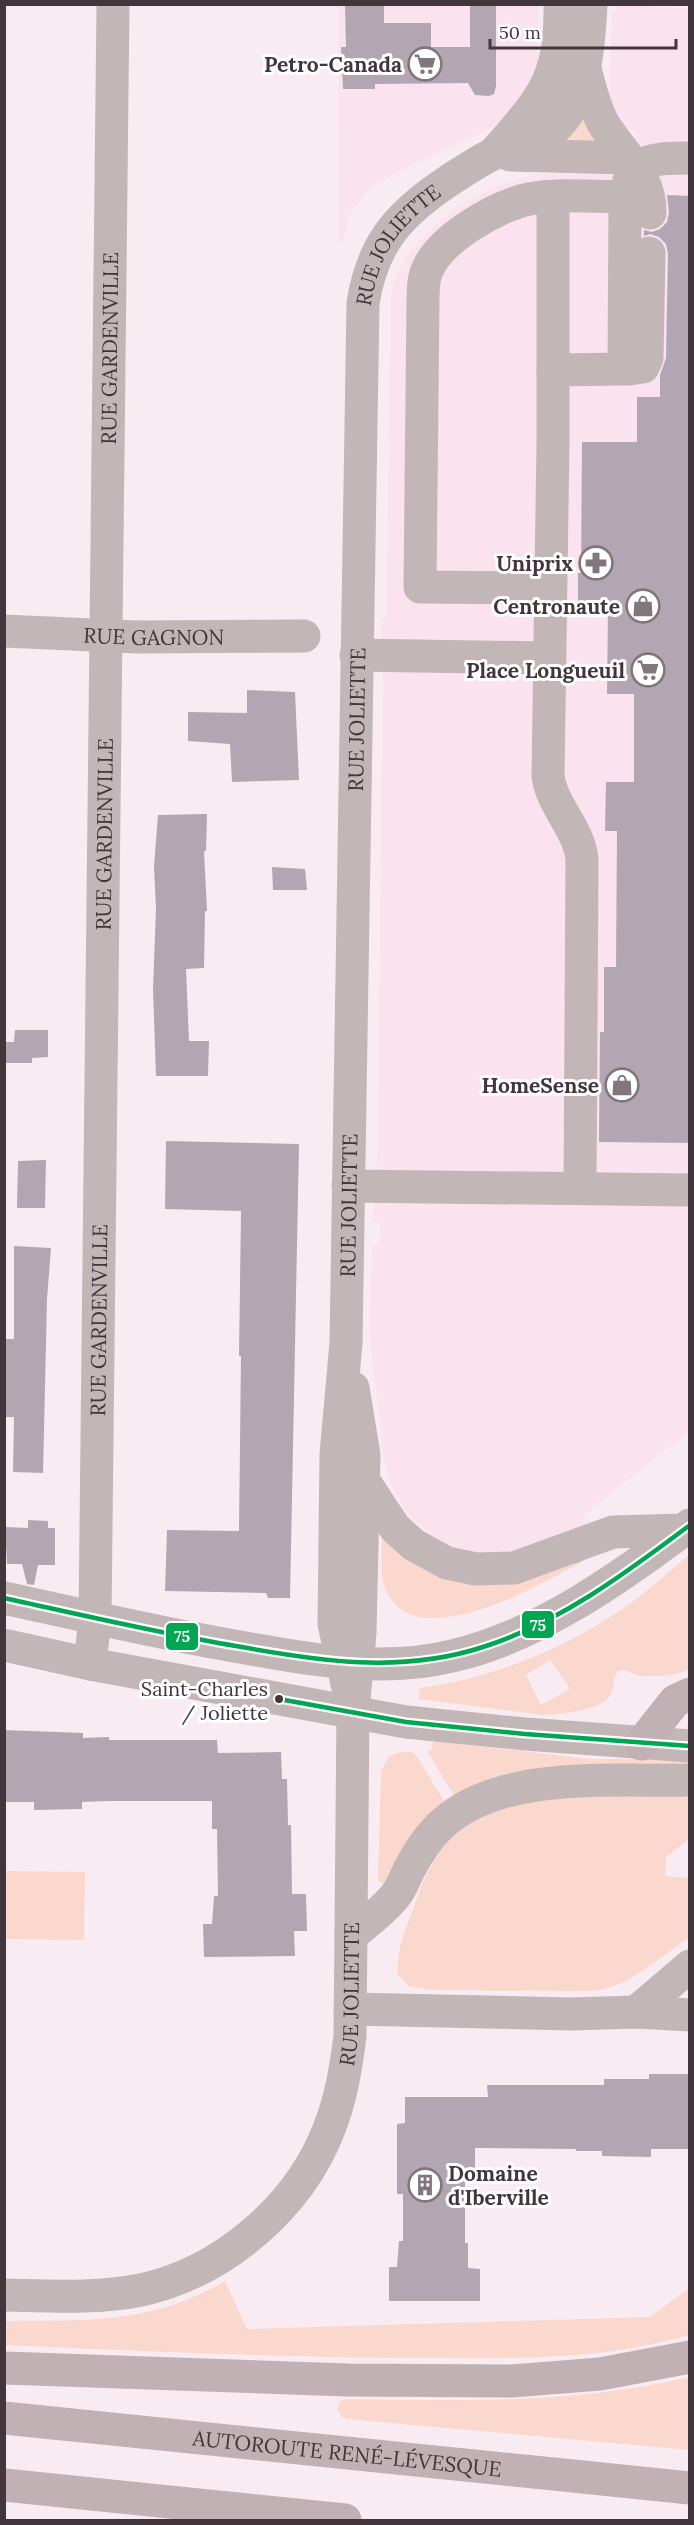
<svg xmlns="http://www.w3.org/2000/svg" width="694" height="2525" font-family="Lora,serif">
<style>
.built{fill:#fbe2ef}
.green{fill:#fad8cd;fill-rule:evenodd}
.building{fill:#b3a6b3}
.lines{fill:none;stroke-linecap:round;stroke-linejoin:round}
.minor{stroke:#c2b6b6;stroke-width:33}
.highway{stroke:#c1b0b4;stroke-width:33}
.bus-1-casing{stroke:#fff;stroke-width:9}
.bus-1{stroke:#00a651;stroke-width:4.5}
.bus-dot{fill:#43353c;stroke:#fff;stroke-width:2}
.labels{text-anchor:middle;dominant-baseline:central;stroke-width:6;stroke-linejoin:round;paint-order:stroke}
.bus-label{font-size:20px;fill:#43353c;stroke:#fff;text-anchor:end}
.poi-label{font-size:21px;font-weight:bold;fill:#43353c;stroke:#fff;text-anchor:end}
.street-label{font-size:21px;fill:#43353c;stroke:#fff}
.line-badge{stroke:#fff;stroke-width:2}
.badge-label{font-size:16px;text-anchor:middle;font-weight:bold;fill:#fff}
</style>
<rect width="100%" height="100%" fill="#f8ecf2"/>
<g class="built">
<path d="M338 5H539L536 52 545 54 541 68 509 116 489 129 398 172 370 189 352 212 347 224 343 244 339 242Z"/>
<path d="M617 5 689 8V1432L591 1509 585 1516 582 1529 515 1554 461 1553 430 1540 431 1533 409 1516 392 1488 384 1461 369 1330 372 1245 379 1244 380 1223 373 1222 377 1158 383 683 381 619 386 618 391 291 397 273 407 254 434 225 454 209 490 188 524 177 540 174 611 172 638 134 625 127 612 106 609 89 612 11H616Z"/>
</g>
<g class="green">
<path d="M583 119 606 143 558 144Z"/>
<path d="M382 1534 394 1548 568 1564 585 1560C544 1583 413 1660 385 1588 379 1572 382 1552 382 1534Z"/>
<path d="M689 1555 690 1669C675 1676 657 1677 641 1676 632 1675 627 1668 618 1671 613 1678 614 1686 611 1694 603 1711 560 1714 543 1715L418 1699 420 1688C490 1679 562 1650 621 1610 645 1594 667 1573 689 1555ZM550 1660 570 1689 541 1705 526 1675Z"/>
<path d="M433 1741 590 1759H689V1769L456 1799 427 1751H431Z"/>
<path d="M400 1752H412L416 1755 447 1806 386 1885 378 1881 381 1771 389 1756Z"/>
<path d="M689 1796V1839L666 1857 665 1876 689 1878V1938C659 1957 629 1988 592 1991L429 1990 408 1986 398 1975C395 1951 407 1926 415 1904 424 1877 437 1850 459 1831 509 1786 625 1797 689 1796Z"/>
<path d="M5 1871 85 1872 84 1940 5 1939Z"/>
<path d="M225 2281 247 2329 650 2317 689 2288V2335C597 2362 504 2358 409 2358 274 2357 139 2351 5 2345V2321C87 2320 150 2325 225 2281Z"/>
<path d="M689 2377V2450L347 2419 342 2417 337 2410 340 2401 346 2399C460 2401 578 2404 689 2377Z"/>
</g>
<g class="building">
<path d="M345 4H384V23H431V47H470V4H496V86L494 94 489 96 475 95 468 83 375 84V89H343L341 47H346Z"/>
<path d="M667 195 690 196V1143L599 1142 600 1032H604V967H616L617 831H605L606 782H634V694H607L608 605H578V573H581L582 442H637V397H660V375L666 358 668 253 666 244 659 237 650 234 644 236V230L652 232 660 229 667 222 669 212Z"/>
<path d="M247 690 295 692 299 780 232 782 230 744 188 741V712L247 713Z"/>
<path d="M207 814 206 851H204L207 911H205L204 968 186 969 189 1041H209L208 1076H156L153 989 156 909 154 866 158 815Z"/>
<path d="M272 867 305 869 307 890H273Z"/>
<path d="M15 1030H48V1057L32 1058V1063H4V1042H14Z"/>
<path d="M166 1141 299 1144 290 1598H268L266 1593 165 1591 167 1530 239 1531 241 1356H239L241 1211 165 1209Z"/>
<path d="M46 1160 45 1208H17L18 1161Z"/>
<path d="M14 1246 51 1248 47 1299 43 1473 13 1472 14 1417H4V1339H14Z"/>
<path d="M28 1520 48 1521V1528H55V1565H38L34 1585 27 1584 22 1564H7L5 1527 28 1528Z"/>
<path d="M4 1730 83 1733V1738L109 1737V1740H217L218 1753 281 1752 282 1779H287L288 1825H291L292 1894H306L307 1931H294L295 1956 204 1957 203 1924H212L214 1896H218L217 1829H212V1801H109L82 1802V1809L34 1810V1802H4Z"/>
<path d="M649 2074H690V2149H651V2157L602 2156V2151H576V2149L475 2148V2173H465V2243H468V2268L480 2269V2301H389V2267H397L399 2241H403V2194H397V2124L405 2123V2097H488L487 2085H604V2079H649Z"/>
</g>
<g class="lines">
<g class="minor">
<path d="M585 69C590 88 594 106 603 123 622 155 651 174 650 213"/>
<path d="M496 151C543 97 561 80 560 4"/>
<path d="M510 155 627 158"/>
<path d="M553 197V443L548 776C552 806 579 829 582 859L580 1188"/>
<path d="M629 369 643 367 647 358 649 253"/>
<path d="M553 370 624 369 625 202C627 158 654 158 690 158"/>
<path d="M550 588 420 587 423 300C423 291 423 282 426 273 437 240 496 206 529 199 560 193 594 197 626 197"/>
<path id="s1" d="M4 631 137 637 304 636"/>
<path d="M356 655 549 658"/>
<path d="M348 1186 690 1190"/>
<path d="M364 1481 395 1528 414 1545 447 1563 476 1569 514 1568 613 1532 684 1530"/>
<path d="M4 1598C83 1615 161 1634 240 1647 310 1660 383 1673 452 1656 537 1637 621 1577 690 1525"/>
<path d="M4 1645 90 1664 406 1722 525 1734 690 1746"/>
<path id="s2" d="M90 1664 95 1618 113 4"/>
<path id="s3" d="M353 1711 334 1624 336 1454 346 1343 363 303C372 247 395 218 441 186 457 175 474 164 491 155 508 147 531 145 547 134 586 109 589 45 591 4"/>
<path d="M351 1936C366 1923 383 1911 395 1896 402 1888 405 1877 410 1868 418 1853 428 1838 439 1827 497 1769 613 1782 690 1780"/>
<path d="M350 2009 571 2014 636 2012 690 2015"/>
<path d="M636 2012 690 1966"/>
<path id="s4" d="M4 2295C50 2296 97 2299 141 2290 223 2272 299 2207 329 2129 341 2099 346 2068 350 2036L353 1711 360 1633 364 1455 353 1388"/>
</g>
<g class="highway">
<path d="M641 1744 675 1701 690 1694"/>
<path d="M4 2368 348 2380 512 2381 600 2374 690 2357"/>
<path id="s5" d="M4 2418 690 2488"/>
<path d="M4 2485 345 2520"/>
</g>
<defs>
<g id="bus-1">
<path d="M4 1598C82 1615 158 1633 236 1646 319 1661 400 1674 483 1647 559 1623 626 1573 690 1525"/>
<path d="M279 1699 406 1722 525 1734 690 1746"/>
</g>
</defs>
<use href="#bus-1" class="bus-1-casing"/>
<use href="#bus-1" class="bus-1"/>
</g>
<defs>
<symbol id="supermarket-ring" viewBox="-11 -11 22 22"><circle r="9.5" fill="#fff" stroke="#82757c" stroke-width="1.5"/><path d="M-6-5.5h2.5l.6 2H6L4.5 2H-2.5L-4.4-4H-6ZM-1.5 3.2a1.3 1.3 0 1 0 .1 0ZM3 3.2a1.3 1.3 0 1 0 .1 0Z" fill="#82757c"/></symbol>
<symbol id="pharmacy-ring" viewBox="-11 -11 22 22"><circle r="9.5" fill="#fff" stroke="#82757c" stroke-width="1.5"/><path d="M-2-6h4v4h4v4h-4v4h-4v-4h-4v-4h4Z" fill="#82757c"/></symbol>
<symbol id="shop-ring" viewBox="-11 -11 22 22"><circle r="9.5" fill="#fff" stroke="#82757c" stroke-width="1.5"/><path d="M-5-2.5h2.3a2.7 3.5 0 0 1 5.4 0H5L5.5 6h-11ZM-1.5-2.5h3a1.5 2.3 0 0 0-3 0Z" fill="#82757c"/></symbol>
<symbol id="building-ring" viewBox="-11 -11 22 22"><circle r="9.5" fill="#fff" stroke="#82757c" stroke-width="1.5"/><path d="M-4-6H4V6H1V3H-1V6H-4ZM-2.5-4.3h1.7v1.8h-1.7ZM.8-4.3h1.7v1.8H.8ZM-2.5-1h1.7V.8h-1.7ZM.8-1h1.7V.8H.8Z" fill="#82757c"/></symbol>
</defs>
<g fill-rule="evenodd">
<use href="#supermarket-ring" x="406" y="45" width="38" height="38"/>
<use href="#pharmacy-ring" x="577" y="544" width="38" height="38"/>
<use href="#shop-ring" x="624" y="587" width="38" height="38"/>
<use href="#supermarket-ring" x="629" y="651" width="38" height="38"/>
<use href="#shop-ring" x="603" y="1066" width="38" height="38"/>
<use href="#building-ring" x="406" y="2166" width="38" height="38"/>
</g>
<circle class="bus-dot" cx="279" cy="1699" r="5"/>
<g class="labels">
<g class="bus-label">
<text x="268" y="1688">Saint-Charles<tspan x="268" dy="24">/ Joliette</tspan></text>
</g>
<g class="poi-label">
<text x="402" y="64">Petro-Canada</text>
<text x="573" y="563">Uniprix</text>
<text x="620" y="606">Centronaute</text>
<text x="625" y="670">Place Longueuil</text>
<text x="599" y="1085">HomeSense</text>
<text x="448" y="2173" text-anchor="start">Domaine<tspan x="448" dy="24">d'Iberville</tspan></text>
</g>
<g class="street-label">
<text stroke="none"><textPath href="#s3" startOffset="1480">RUE JOLIETTE</textPath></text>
<text stroke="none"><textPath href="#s2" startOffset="1316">RUE GARDENVILLE</textPath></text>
<text stroke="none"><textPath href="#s1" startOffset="150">RUE GAGNON</textPath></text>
<text stroke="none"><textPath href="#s3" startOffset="994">RUE JOLIETTE</textPath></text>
<text stroke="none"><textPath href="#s2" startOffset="830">RUE GARDENVILLE</textPath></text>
<text stroke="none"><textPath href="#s3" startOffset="508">RUE JOLIETTE</textPath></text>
<text stroke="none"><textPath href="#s2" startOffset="344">RUE GARDENVILLE</textPath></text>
<text stroke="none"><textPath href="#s4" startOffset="532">RUE JOLIETTE</textPath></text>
<text stroke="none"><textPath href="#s5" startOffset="345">AUTOROUTE RENÉ-LÉVESQUE</textPath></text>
</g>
</g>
<g class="line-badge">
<rect x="521" y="1610" width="34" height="29" rx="6" fill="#00a651"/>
<rect x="165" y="1622" width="34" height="29" rx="6" fill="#00a651"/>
</g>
<g class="badge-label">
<text x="538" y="1631">75</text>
<text x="182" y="1642">75</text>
</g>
<rect width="694" height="2525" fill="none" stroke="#43353c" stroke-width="12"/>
<path d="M490 39v9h186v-9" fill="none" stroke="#43353c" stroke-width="3"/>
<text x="499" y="39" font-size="18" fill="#43353c" stroke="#ffffff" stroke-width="4.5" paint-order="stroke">50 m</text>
</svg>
